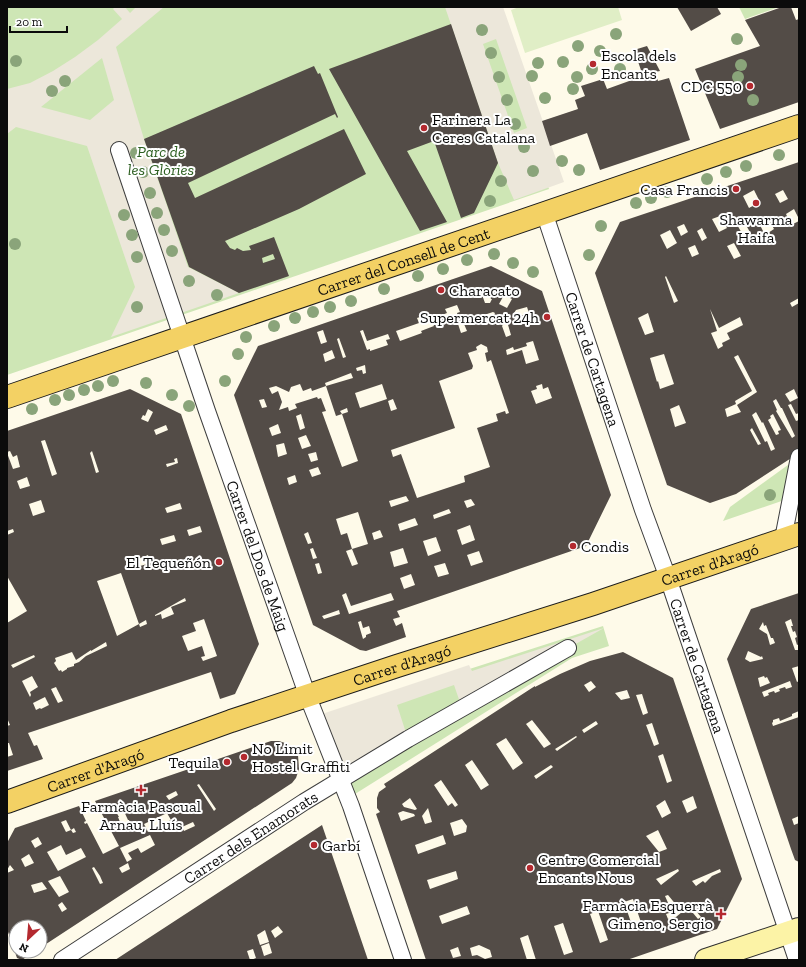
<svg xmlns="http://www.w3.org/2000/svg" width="806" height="967" font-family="'Zilla Slab',serif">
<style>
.green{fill:#cee6b5}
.pitch{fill:#e0eec6}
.plaza{fill:#ece7da;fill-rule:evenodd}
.building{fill:#534c47;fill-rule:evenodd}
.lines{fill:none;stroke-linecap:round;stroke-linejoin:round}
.street-casing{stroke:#3e3e3e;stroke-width:18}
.secondary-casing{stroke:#2d2d2d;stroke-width:24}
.primary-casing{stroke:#1c1c1c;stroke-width:24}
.street{stroke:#fff;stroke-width:16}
.secondary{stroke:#fcf3a6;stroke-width:22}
.primary{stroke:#f3d164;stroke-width:22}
.tree{fill:#8aa47a}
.poi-dot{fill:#b4292f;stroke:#fff;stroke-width:1.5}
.labels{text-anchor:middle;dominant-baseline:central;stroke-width:4;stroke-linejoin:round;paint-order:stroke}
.poi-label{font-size:16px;fill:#0b0b0b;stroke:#fff;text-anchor:start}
.park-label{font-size:16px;font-style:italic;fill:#2b5e1f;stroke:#fff}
.street-label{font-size:16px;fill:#0b0b0b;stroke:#fff}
</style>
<rect width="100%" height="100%" fill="#fefae9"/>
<g class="green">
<path d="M7 7H488L549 189 7 375Z"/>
<path d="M739 7H779L745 19Z"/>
<path d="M799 457V495L723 521 730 507Z"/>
<path d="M603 626 609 646 572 658 355 794 326 715Z"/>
</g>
<path class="pitch" d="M519 7H618L622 20 525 53 511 10Z"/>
<g class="plaza">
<path d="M115 7H125L130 13 136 7H164L116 47 144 139 188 267 239 293 111 337 135 287 87 146 16 127 7 134V89L30 83 53 71 75 57 98 40 122 19 113 9ZM102 58 114 100 90 120 41 107Z"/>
<path d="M445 7H503L564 182 514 200 498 163ZM496 39 527 128 514 133 483 44Z"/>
<path d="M604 628 462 708 454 685 397 705 408 739 340 780 316 716 469 665 472 671Z"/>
</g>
<g class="building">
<path d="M677 7H717L721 14 691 31Z"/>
<path d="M782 7H791L796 20 799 19V102L720 129 695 69 760 46 745 20Z"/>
<path d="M451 24 498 163 474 213 461 218 434 141 407 151 447 222 420 231 329 69Z"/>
<path d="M647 46 660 71 655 72 658 81 669 78 690 140 600 170 587 133 550 146 542 121 578 109 575 100 585 96 581 86 603 79 607 89 643 76 634 50Z"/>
<path d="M314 66 318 74 320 73 338 117 337 118 335 114 188 183 195 198 344 129 366 174 299 209 225 241 230 248 235 250 237 248 243 251 251 250 249 246 274 237 289 276 239 293 189 267 144 139ZM273 254 275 259 263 263 262 258Z"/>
<path d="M799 162V219L794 209 786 214 791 225 799 221V298L790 303 792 307 799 303V413L796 414 791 404 788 405 796 421 799 420V453L736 494 710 503 667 485 595 273 620 222ZM754 190 760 202 749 208 743 196ZM783 190 788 199 780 203 775 194ZM720 216 727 228 719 232 712 219ZM742 218 751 234 744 237 735 221ZM768 218 774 229 765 235 759 223ZM684 224 688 232 681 236 677 227ZM702 228 707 238 702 241 697 231ZM670 230 677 243 667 249 660 235ZM734 243 741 256 734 259 727 246ZM695 245 699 254 692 257 688 248ZM666 276 678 301 674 303 665 277ZM710 309 719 328 740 317 743 325 727 333 730 339 722 343 723 346 718 349 711 333 717 331ZM648 313 654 332 645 335 638 318ZM664 354 674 384 660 389 658 381 657 382 650 358ZM738 355 757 392 737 405 741 412 727 417 725 409 736 404 735 401 752 391 734 357ZM794 389 798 398 790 402 785 394ZM776 399 781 408H782L795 436 792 438 776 411 777 410 773 401ZM679 405 686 423 675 427 670 409ZM756 412 762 423 763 422 775 449 771 451 767 441 765 442 752 415ZM773 414 781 430 778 431 779 434 776 435 768 420 771 418 770 416ZM752 428 761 444 758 445 750 430Z"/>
<path d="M491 266 542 291 611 495 586 546 397 611 400 617 393 619 396 626 402 623 406 637 366 651 360 650 313 625 234 395 258 346ZM488 290 491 299H492L490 303H485L481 292ZM504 295 512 299 507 308 499 304ZM457 305 460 312 457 313 461 325 464 324 467 331 461 333 456 318 444 322 442 315 447 313 445 309ZM527 307 529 313 517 317 514 313 516 310ZM493 312 495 313 493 317 489 316 491 319 478 324 477 320 481 318V316ZM429 314 434 326 421 331 422 333 400 341 396 331 419 323 417 318ZM503 317 506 318 511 335 506 337 502 326 504 323 501 322ZM323 330 327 342 321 344 317 332ZM363 330 367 341 388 334 390 339 386 340 388 345 370 351V349L367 350 360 331ZM339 338 346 357 343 358 337 339ZM533 341 539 360 526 364 522 350 507 355 506 350 513 347 514 350 527 346 526 343ZM481 344 487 347 488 352 485 353 487 362 491 360 509 413 506 414 505 411 496 414 498 421 477 428 490 467 464 476 465 482 417 498 401 454 393 457 391 450 455 428 439 381 472 369 473 366 468 353 477 350 476 347ZM332 350 335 358 325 362 323 354ZM365 365 366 373 363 374 362 370 357 371 356 368ZM351 373 353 378 326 386 336 416 342 414 340 411 347 408 348 412 342 414 358 461 342 467 322 412 326 411 321 398 318 399 317 397 295 404 297 408 289 411 288 407 279 410 282 402 278 391 272 394 269 388 276 386 289 392 291 387 300 384 303 391 311 388 312 391 326 386 325 383ZM382 384 387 399 360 408 355 393ZM542 384 543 389 548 387 552 398 536 404 531 391 537 389 536 386ZM264 399 267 407 262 408 259 400ZM393 399 397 409 391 411 388 401ZM301 414 305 428 300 430 296 416ZM278 424 281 433 272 436 269 428ZM306 435 311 446 302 449 298 438ZM284 443 287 454 278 457 276 445ZM316 452 318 460 311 462 308 454ZM318 467 321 474 312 477 309 470ZM295 475 297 482 289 485 287 478ZM406 496 409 501 391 507 389 501ZM471 499 475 505 467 508 464 501ZM449 509 451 513 434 519 433 515ZM358 512 368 544 352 549 358 564 352 566 346 551 352 549 347 533 341 535 336 519ZM415 518 418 525 400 531 398 524ZM470 525 475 540 462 545 457 530ZM380 530 383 537 374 540 372 533ZM308 532 312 543 308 544 304 534ZM436 537 441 551 428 556 423 541ZM313 548 317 558 313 559 310 549ZM403 548 408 563 394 567 390 552ZM479 551 483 562 471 566 467 555ZM319 563 322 573 318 574 315 564ZM445 563 449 574 438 577 434 566ZM411 574 415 585 404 589 400 578ZM346 593 351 606 391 593 394 600 349 614 342 595ZM339 610 340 614 324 619 322 616ZM361 621 363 628 369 626 371 633 366 635V637L363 639 358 622Z"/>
<path d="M130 389 181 414 259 644 235 694 220 699 211 672 28 733 34 746 37 745 43 759 7 771V757L13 755 9 743H7V726L10 725 7 718V623L27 611 7 576V535L14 532 13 529 7 531V453L13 469 20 467 17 455 13 457 10 451 7 452V431ZM148 409 153 412 148 422 141 419 143 415 145 416ZM166 425 168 430 156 435 154 430ZM45 440 57 474 52 476 41 441ZM92 451 99 472 96 473 90 453ZM177 458 178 463 167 467 166 464 175 462 174 459ZM27 477 30 486 20 489 17 481ZM41 500 45 512 33 516 29 504ZM180 503 182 509 167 513 165 508ZM200 526 202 532 189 536 187 530ZM174 535 176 541 162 545 160 539ZM148 555 151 563 140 566 138 559ZM121 573 139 624 146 620 147 624 140 627 139 624 117 636 97 581ZM185 598 186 601 171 607 174 614 162 619 161 614 155 616V615ZM204 619 217 656 203 661 201 657 205 656 202 646 188 651 182 636 196 631 193 623ZM106 642 107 646 86 656 79 662 74 664V666L67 668V669L62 672 61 670 59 671 54 663 56 661 55 658 72 652 76 660 91 650V651ZM34 655 35 657 13 668 11 665ZM32 676 38 687 30 692 31 695 30 697 22 681ZM56 687 63 701 58 703 51 689ZM45 697 49 705 41 709 40 708 36 710 33 703Z"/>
<path d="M799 593V644L797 645 795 638 797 637 795 631 793 632 791 626H793L791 619 785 622 795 650H799V666L792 668 797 682 799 681V711L792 714V716L780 721 779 718 773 720V722L772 723 773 726 799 717V802H798L799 816 792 819 794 825 799 823V862L795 860 791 849 727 659 751 609ZM763 622 764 626 766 625 771 638H773L775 643 770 645 767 634 759 629ZM748 651 761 657 762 656 763 659 750 662 745 659ZM764 676 765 678 767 677 770 683 760 687 758 678ZM790 681 792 687 786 689 785 687 779 689 780 691 775 693 774 691 768 693 769 695 764 697 762 692Z"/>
<path d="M623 652 673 678 742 879 717 929 627 960H536L528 935 520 938 527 960H426L376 814 380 812 377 808V798L379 792 386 787 384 784 535 686V687L560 674 590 661ZM591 681 596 687 589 692 584 685ZM627 690 630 698 621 700 615 693ZM642 694 648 713 643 715 636 695ZM532 720 551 744 544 748 526 724ZM596 721 598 724 584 733 582 730ZM652 723 659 744 654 746 646 725ZM576 736 577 737 557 751 555 749ZM506 738 523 763 513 770 496 744ZM663 754 672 781 667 783 658 756ZM472 760 489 785 481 790 465 765ZM551 765 553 767 536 779 534 776ZM441 780 458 805 455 807 452 803 448 806 434 785ZM693 796 697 808 687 813 682 801ZM410 798 417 809 415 810 404 807 402 804ZM665 800 671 813 662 818 656 806ZM428 808 432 822 425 824 422 816ZM403 811 414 814 415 816 401 821 398 813ZM462 819 467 826 466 832 454 836 450 823ZM658 830 667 849 659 852 646 836ZM443 835 446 844 418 854 415 845ZM678 869 679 871 661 885 656 879ZM720 869 721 872 712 876 705 883 703 881 696 886 692 881ZM456 871 458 879 430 889 427 880ZM668 895 682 912 676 917 668 919 666 914 672 912 665 896ZM633 899 643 928 634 931 624 902ZM691 905 701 917 698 919 688 907ZM467 906 470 914 442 924 439 916ZM598 911 608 940 600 943 590 914ZM563 923 573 952 564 955 554 926ZM479 945 490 950 492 957 485 959 477 955 472 956 470 948ZM458 947 461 956 453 958 450 950Z"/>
<path d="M271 741H279L288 744 295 750 298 755 299 769 296 778 292 783 40 948V927H26L25 924 21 926 22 927H16V951H35L22 960 17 958 7 929V873L14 870 10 865 7 870V843L15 828 79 806 86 821 84 822 85 824 87 823 103 854 119 846 95 801ZM199 784 216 809 214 811 197 785ZM176 791 178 795 169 800 166 796ZM122 807 128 820H129L132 827 125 830 121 822H120L118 817H119L115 810ZM167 813 171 820 148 832 144 824ZM66 820 71 830 74 828 76 832 73 833 71 830 66 832 61 822ZM193 822 195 826 184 831 182 827ZM150 835 155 845 141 853 138 848 128 853 132 859 127 862 120 848ZM38 837 42 844 35 848 31 841ZM61 845 66 855 81 848 86 857 58 871 47 852ZM29 854 34 863 25 867 21 859ZM128 863 130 869 122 873 119 868ZM94 867 100 876 103 883 100 884 92 868ZM60 876 69 892 59 897 48 881ZM42 882 47 889 34 893 31 885ZM62 902 67 909 62 912 58 905Z"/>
<path d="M322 825 368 960H251L256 958 253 949 247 951 250 960H115ZM278 926 283 932 275 938 271 931ZM265 930 269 942 260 945 257 935ZM269 943 272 953 264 956 261 946Z"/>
</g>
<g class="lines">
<defs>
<g id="street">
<path id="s1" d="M119 150 207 411 308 697 351 806 403 960"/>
<path id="s2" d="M544 212 643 510 668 578 797 960"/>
<path d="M783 539 799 457"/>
<path id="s3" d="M62 960 304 802 408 739 568 648"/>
</g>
<path id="secondary" d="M706 960 799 929"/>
<g id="primary">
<path id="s4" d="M7 397 799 126"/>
<path id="s5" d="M7 802 231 721 397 666 593 604 799 534"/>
</g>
</defs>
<use href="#street" class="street-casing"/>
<use href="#secondary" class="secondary-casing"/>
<use href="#primary" class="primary-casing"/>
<use href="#street" class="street"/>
<use href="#secondary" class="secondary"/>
<use href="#primary" class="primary"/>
</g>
<g class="tree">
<circle cx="482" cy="30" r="6"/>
<circle cx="616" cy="34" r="6"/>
<circle cx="737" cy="39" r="6"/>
<circle cx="578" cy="46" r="6"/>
<circle cx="600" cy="51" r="6"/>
<circle cx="491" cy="53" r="6"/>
<circle cx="16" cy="61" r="6"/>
<circle cx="563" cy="62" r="6"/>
<circle cx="538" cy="63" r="6"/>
<circle cx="741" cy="65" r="6"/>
<circle cx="592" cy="69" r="6"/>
<circle cx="620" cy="69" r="6"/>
<circle cx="532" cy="76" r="6"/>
<circle cx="499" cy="77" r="6"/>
<circle cx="577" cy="77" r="6"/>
<circle cx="738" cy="77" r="6"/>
<circle cx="65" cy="81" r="6"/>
<circle cx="573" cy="89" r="6"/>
<circle cx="52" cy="91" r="6"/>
<circle cx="545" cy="98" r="6"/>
<circle cx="507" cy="100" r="6"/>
<circle cx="753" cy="100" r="6"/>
<circle cx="515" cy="124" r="6"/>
<circle cx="524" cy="147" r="6"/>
<circle cx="136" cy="153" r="6"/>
<circle cx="779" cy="155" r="6"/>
<circle cx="562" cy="161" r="6"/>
<circle cx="746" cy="166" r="6"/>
<circle cx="579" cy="170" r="6"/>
<circle cx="533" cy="171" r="6"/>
<circle cx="143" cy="172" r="6"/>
<circle cx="726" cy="172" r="6"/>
<circle cx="707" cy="179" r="6"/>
<circle cx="501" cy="181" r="6"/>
<circle cx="667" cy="192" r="6"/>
<circle cx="150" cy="193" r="6"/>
<circle cx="651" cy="198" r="6"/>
<circle cx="490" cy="201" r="6"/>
<circle cx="636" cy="203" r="6"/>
<circle cx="157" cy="213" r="6"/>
<circle cx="124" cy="215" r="6"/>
<circle cx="601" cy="226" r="6"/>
<circle cx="164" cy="230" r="6"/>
<circle cx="132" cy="235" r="6"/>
<circle cx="15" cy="244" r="6"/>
<circle cx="172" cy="251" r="6"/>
<circle cx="494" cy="254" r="6"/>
<circle cx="589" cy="255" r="6"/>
<circle cx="137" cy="257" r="6"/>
<circle cx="467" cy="260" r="6"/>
<circle cx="513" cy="263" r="6"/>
<circle cx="443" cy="269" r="6"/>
<circle cx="533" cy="272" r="6"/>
<circle cx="418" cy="276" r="6"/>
<circle cx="189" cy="281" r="6"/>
<circle cx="384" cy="289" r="6"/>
<circle cx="217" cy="295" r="6"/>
<circle cx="351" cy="301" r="6"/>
<circle cx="137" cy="307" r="6"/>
<circle cx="330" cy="307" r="6"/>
<circle cx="313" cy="312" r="6"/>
<circle cx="295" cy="318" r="6"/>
<circle cx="274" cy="326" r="6"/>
<circle cx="246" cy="337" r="6"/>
<circle cx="238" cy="354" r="6"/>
<circle cx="113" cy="381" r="6"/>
<circle cx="225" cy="381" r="6"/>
<circle cx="146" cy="383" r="6"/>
<circle cx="98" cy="386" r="6"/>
<circle cx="84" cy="390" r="6"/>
<circle cx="69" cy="395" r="6"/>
<circle cx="172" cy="395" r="6"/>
<circle cx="55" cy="400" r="6"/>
<circle cx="189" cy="406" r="6"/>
<circle cx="32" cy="409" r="6"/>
<circle cx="770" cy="495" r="6"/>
</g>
<g class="poi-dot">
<circle cx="593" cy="64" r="4"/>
<circle cx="750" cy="86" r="4"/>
<circle cx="424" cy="128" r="4"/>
<circle cx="736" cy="189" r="4"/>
<circle cx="756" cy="203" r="4"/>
<circle cx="441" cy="290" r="4"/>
<circle cx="547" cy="317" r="4"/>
<circle cx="573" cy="546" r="4"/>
<circle cx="219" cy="562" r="4"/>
<circle cx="244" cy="757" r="4"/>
<circle cx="227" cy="762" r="4"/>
<path d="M139 784h4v4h4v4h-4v4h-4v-4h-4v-4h4z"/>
<circle cx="314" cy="845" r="4"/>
<circle cx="530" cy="868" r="4"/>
<path d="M719 908h4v4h4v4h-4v4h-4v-4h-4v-4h4z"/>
</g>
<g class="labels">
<g class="poi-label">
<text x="601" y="55">Escola dels<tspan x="601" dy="18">Encants</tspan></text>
<text x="742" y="86" text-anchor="end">CDC 550</text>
<text x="432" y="119">Farinera La<tspan x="432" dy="18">Ceres Catalana</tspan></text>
<text x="728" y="189" text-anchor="end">Casa Francis</text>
<text x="756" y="219" text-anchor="middle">Shawarma<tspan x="756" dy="18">Haifa</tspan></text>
<text x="449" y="290">Characato</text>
<text x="539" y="317" text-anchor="end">Supermercat 24h</text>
<text x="581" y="546">Condis</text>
<text x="211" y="562" text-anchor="end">El Tequeñón</text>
<text x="252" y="748">No Limit<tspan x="252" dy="18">Hostel Graffiti</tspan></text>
<text x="219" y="762" text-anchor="end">Tequila</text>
<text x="141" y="806" text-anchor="middle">Farmàcia Pascual<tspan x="141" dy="18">Arnau, Lluís</tspan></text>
<text x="322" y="845">Garbí</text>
<text x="538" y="859">Centre Comercial<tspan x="538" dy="18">Encants Nous</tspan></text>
<text x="713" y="905" text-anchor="end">Farmàcia Esquerrà<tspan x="713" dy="18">Gimeno, Sergio</tspan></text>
</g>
<g class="park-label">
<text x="161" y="151">Parc de<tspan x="161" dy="18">les Glòries</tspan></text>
</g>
<g class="street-label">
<text stroke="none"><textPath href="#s4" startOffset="419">Carrer del Consell de Cent</textPath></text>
<text stroke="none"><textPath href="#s2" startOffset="155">Carrer de Cartagena</textPath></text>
<text stroke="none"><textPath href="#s1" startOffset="429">Carrer del Dos de Maig</textPath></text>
<text stroke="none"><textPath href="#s5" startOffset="742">Carrer d'Aragó</textPath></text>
<text stroke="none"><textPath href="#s5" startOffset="418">Carrer d'Aragó</textPath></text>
<text stroke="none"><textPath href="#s2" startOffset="479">Carrer de Cartagena</textPath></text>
<text stroke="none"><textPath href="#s5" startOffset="94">Carrer d'Aragó</textPath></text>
<text stroke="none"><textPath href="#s3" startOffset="225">Carrer dels Enamorats</textPath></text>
</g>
</g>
<rect width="806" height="967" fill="none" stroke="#0b0b0b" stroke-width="16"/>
<g transform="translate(28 939) rotate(206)"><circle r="19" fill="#ffffff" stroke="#9d9d9d"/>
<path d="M0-3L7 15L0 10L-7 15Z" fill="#b4292f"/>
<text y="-6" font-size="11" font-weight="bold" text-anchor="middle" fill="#0b0b0b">N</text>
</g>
<path d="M10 26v6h57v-6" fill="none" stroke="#0b0b0b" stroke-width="2"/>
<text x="16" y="26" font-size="12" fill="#0b0b0b" stroke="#ffffff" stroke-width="3" paint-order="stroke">20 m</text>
</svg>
